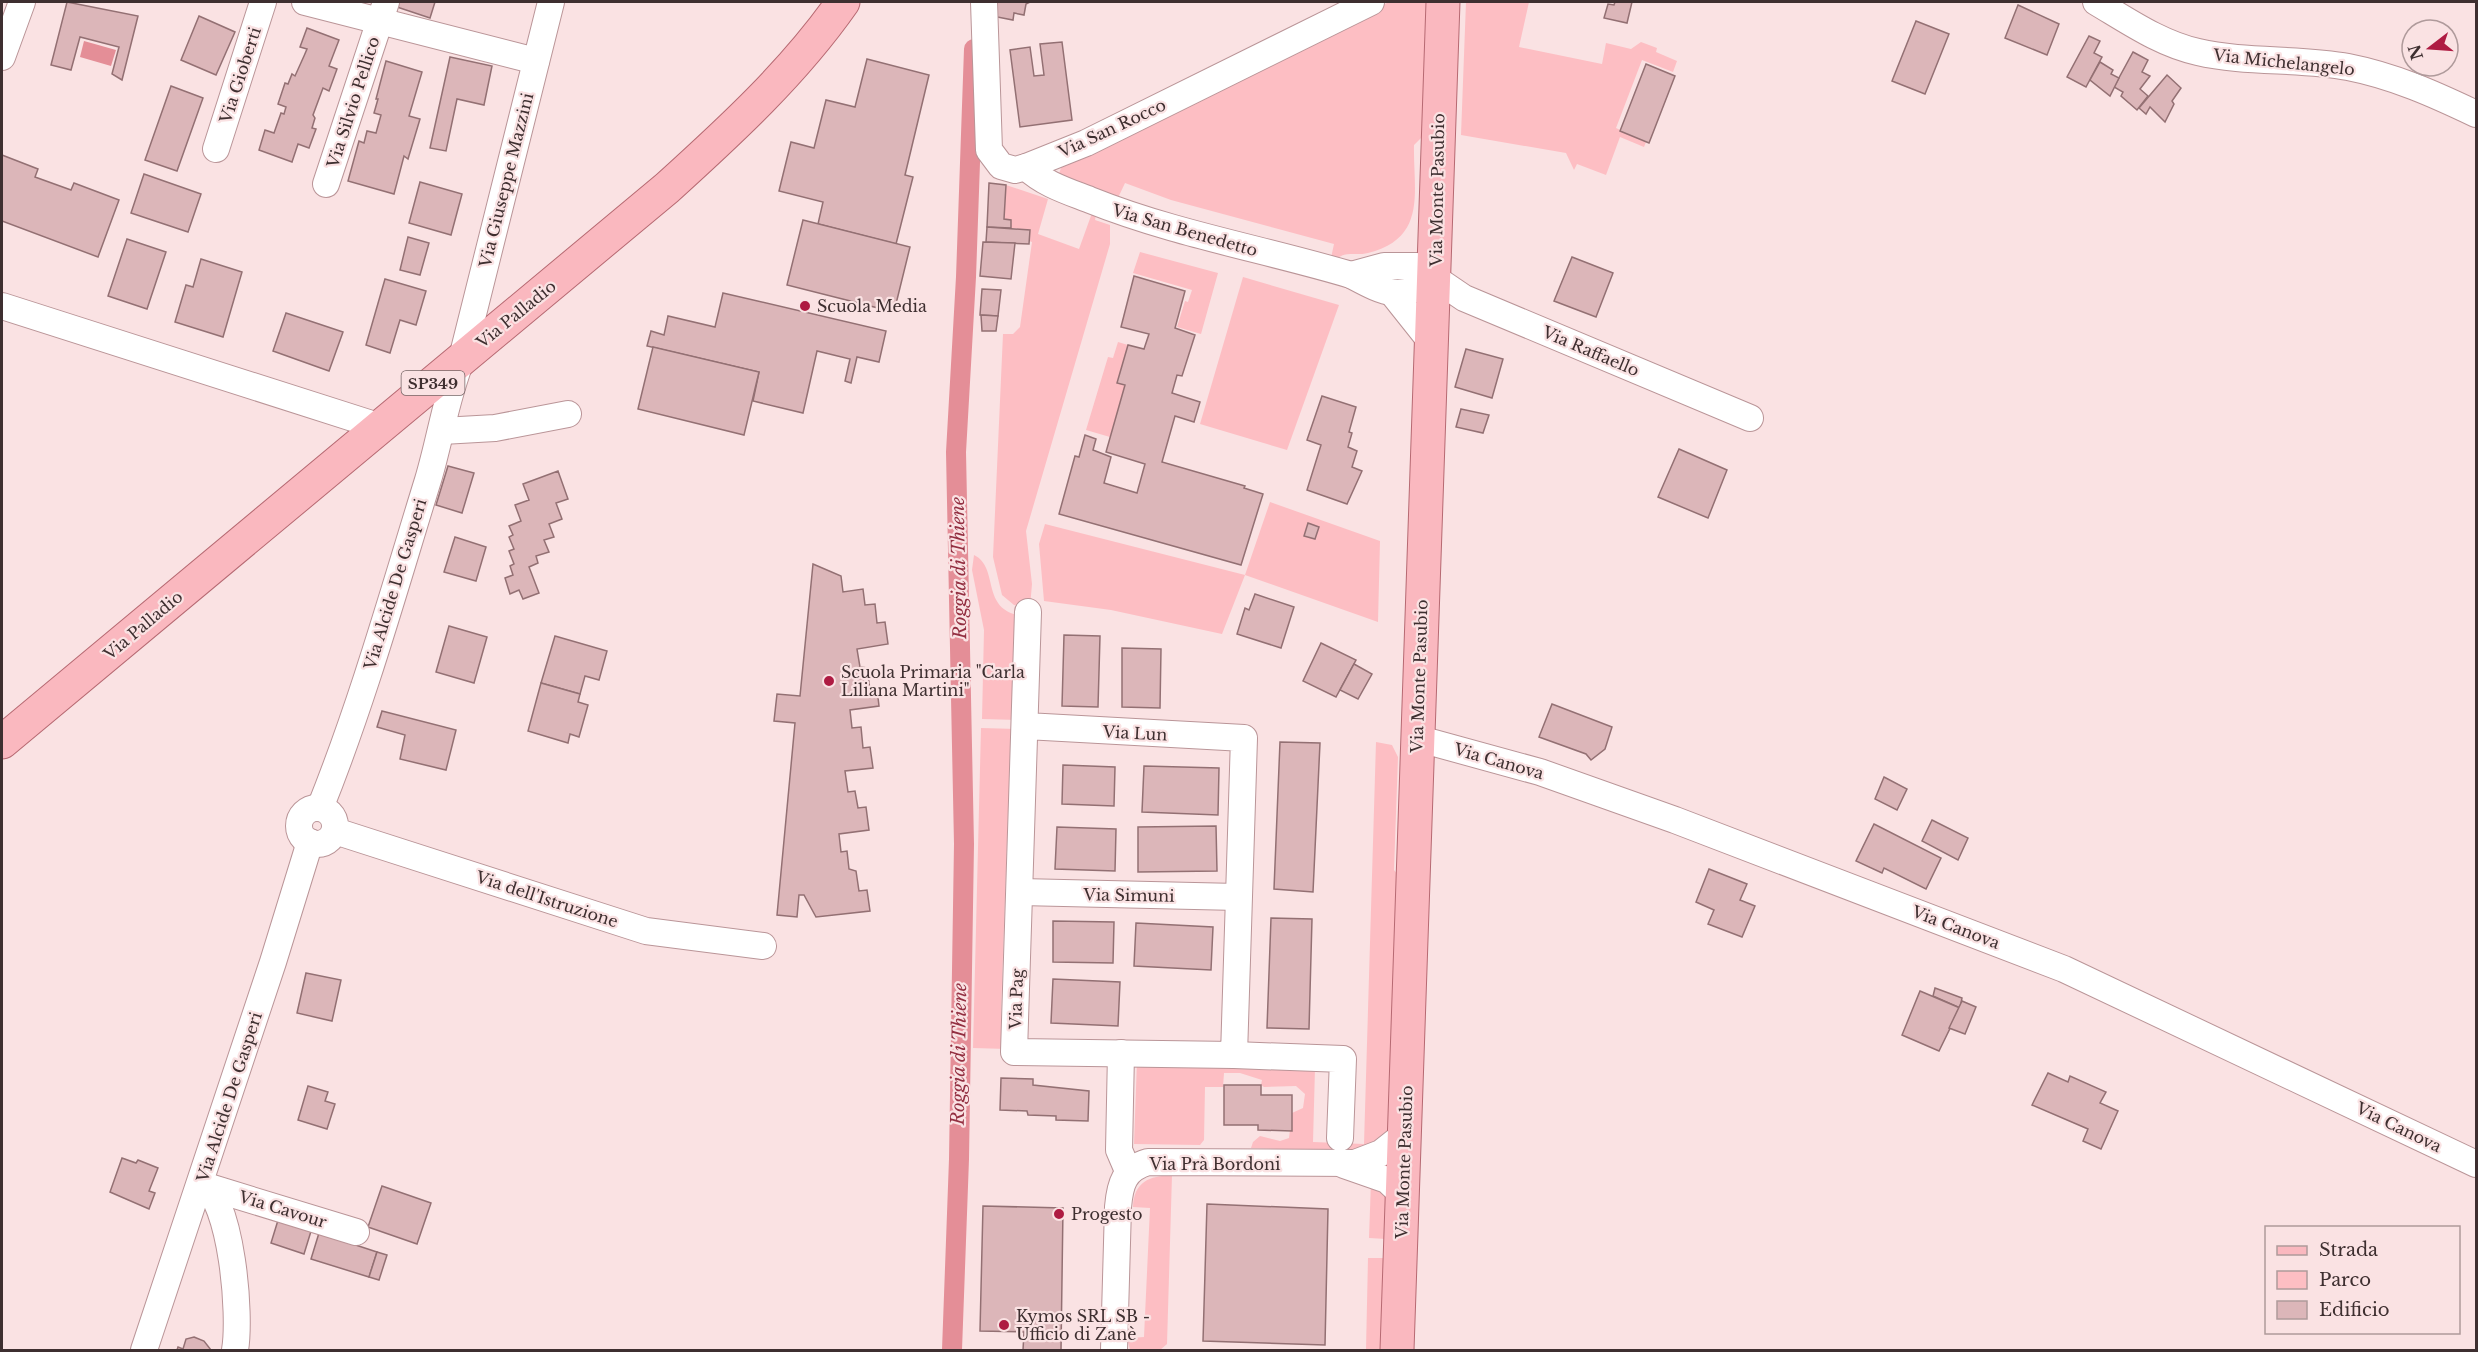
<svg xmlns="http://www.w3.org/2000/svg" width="2478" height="1352" font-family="'Libre Baskerville',serif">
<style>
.green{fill:#fdbec3}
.water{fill:#e48e97}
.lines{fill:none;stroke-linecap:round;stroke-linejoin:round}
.canal{stroke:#e48e97;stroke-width:20}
.building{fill:#dcb6b9;stroke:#937073;stroke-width:1.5}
.minor-casing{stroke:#ba9598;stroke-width:28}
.major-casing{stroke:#b66972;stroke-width:35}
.minor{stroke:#fff;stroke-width:26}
.major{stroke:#fab8bf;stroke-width:33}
.poi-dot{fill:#ae1b42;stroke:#fae2e3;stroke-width:2}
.labels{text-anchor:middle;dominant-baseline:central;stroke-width:4.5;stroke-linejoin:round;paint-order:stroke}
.shield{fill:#fae2e3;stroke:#766566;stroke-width:1.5}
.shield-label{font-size:15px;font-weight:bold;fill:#3e2f30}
.street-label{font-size:16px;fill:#3e2f30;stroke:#fae2e3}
.poi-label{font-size:16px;fill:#3e2f30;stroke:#fae2e3;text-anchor:start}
.water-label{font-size:18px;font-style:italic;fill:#932f41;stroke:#fae2e3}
</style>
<rect width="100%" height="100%" fill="#fae2e3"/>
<g class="green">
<path d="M1389 2H1432L1423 136 1414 145C1413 191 1428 238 1368 253 1357 256 1345 251 1337 259L1331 258 1334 244 1171 200 1125 183 1117 200 1059 174 1063 162Z"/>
<path d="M1466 2H1529L1519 47 1602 64 1606 43 1631 49 1641 42 1657 48 1656 52 1677 61 1673 72 1642 60 1616 128 1646 142 1644 147 1620 137 1606 175 1577 164 1574 170 1566 153 1461 135Z"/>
<path d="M1006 185 1048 199 1038 234 1079 249 1092 213 1096 215 1095 220 1110 225V244L1026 531 1032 584 1030 607 1014 605 1002 595 993 557 1003 334H1013L1020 327 1032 242 1029 241 1030 230 1011 228V220L1004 219Z"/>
<path d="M1140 252 1218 273 1201 334 1177 327 1185 301 1188 302 1192 290 1133 273Z"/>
<path d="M1243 277 1339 305 1287 450 1200 424Z"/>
<path d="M1118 342 1128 345 1117 383 1125 385 1110 437 1086 430 1108 357 1113 358Z"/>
<path d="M1270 502 1380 541 1378 622 1245 575 1222 634 1111 610 1044 601 1039 544 1045 524 1245 575Z"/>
<path d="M974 555C999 567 981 606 1017 615L1021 633H1014L1012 705H1019L1018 720 982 719 984 630 972 570Z"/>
<path d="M981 728 1017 729 1016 811H1008L1001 1012V1028H1008L1007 1049 973 1048Z"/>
<path d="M1376 742 1392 745 1398 757 1394 870 1399 876 1396 1127 1363 1152 1251 1148 1253 1142 1260 1136 1280 1141 1289 1138 1292 1113 1303 1108 1305 1094 1296 1086 1264 1087 1261 1085 1262 1080 1240 1073H1224L1223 1087H1205L1204 1140 1200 1145 1134 1144 1137 1061 1315 1068 1313 1142 1364 1144Z"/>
<path d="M1172 1175 1167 1344 1160 1350H1130L1128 1342 1130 1338 1144 1337 1150 1208 1133 1207C1134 1182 1149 1176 1172 1175Z"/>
<path d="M1371 1181 1387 1191 1386 1239 1369 1238Z"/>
<path d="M1368 1258H1386L1383 1350H1366Z"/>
</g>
<path class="water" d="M84 41 116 50 111 66 80 57Z"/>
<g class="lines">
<path class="canal" d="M952 1350 959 1159 964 844 956 452 966 277 974 49"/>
</g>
<g class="building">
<path d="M67 2 138 16 122 80 112 74 119 47 80 37 71 70 51 65Z"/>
<path d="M398 2H435L430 18 397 7Z"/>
<path d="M994 2H1030L1026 4 1024 15 1014 13 1013 20 992 16Z"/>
<path d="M1615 2H1632L1627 23 1604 18 1608 4 1614 5Z"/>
<path d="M2018 5 2059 24 2047 55 2005 38Z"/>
<path d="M199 16 235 32 216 75 181 60Z"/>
<path d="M1916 21 1949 34 1925 94 1892 81Z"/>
<path d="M307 28 339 40 329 66 337 69 329 91 323 88 313 115 315 118 312 128 316 129 309 148 298 144 292 162 259 150 265 130 274 133 281 113 284 114 286 107 278 104 285 83 288 84 292 74 295 76 304 56 307 49 300 47Z"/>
<path d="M2089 36 2100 41 2094 53 2102 57 2086 87 2067 77Z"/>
<path d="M1062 42 1072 120 1020 127 1010 50 1030 47 1034 76 1044 75 1040 44Z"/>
<path d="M2133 52 2148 60 2142 72 2150 76 2140 89 2148 96 2137 110 2121 96 2123 92 2114 87Z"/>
<path d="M450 57 492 66 484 105 457 99 446 151 430 148Z"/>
<path d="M867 59 929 75 905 175 913 177 896 244 818 224 823 202 779 191 791 142 814 148 826 100 855 107Z"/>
<path d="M386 61 422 72 409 116 420 119 408 159 404 156 394 194 348 181 359 141 364 143 367 131 376 133 381 115 374 113 378 99H376Z"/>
<path d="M2100 62 2113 70 2111 74 2119 78 2110 96 2090 80Z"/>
<path d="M1646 64 1675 76 1649 143 1620 131Z"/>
<path d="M2167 75 2181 88 2172 101 2174 104 2165 122 2150 107 2146 114 2139 108Z"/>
<path d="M171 86 203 98 177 171 145 160Z"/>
<path d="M2 155 38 169 35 177 71 190 74 183 119 200 98 257 2 221Z"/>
<path d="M144 174 201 194 188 232 131 213Z"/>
<path d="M420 182 462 194 451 235 409 223Z"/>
<path d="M989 183 1006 185 1004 219 1011 220V228L987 227Z"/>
<path d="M803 220 910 247 894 312 787 285Z"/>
<path d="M987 227 1030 230 1029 244 986 242Z"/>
<path d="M408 237 429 243 420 275 400 270Z"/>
<path d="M127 239 166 252 147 309 108 296Z"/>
<path d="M983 242 1015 243 1011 279 980 276Z"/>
<path d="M1572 257 1613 273 1596 317 1554 301Z"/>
<path d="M201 259 242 272 223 337 175 322 186 285 193 287Z"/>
<path d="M1134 276 1185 291 1175 328 1195 335 1182 376 1177 375 1172 393 1200 402 1194 422 1175 416 1162 462 1245 486 1244 488 1263 494 1241 565 1059 514 1075 456 1079 457 1085 435 1096 439 1093 450 1111 457 1104 483 1137 493 1145 464 1106 452 1125 385 1117 383 1128 345 1144 349 1149 334 1121 327Z"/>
<path d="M385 279 426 291 416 325 400 320 390 353 366 345Z"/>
<path d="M982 289 1001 290 998 316 980 315Z"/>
<path d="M723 293 886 331 879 362 857 357 851 383 845 381 850 359 817 351 803 413 753 401 759 372 647 346 651 331 664 335 668 316 715 327Z"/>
<path d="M286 313 343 332 329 371 273 351Z"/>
<path d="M981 315 998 316 996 331H982Z"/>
<path d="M653 347 759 372 744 435 638 409Z"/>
<path d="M1466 349 1503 359 1492 398 1455 387Z"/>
<path d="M1322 396 1356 407 1349 432 1352 433 1348 447 1357 451 1352 467 1362 471 1347 504 1307 490 1321 445 1307 440Z"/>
<path d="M1461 409 1489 415 1483 433 1456 427Z"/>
<path d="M1679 449 1727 470 1708 518 1658 497Z"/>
<path d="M448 466 474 473 462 513 436 505Z"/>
<path d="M558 471 568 499 556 503 562 519 549 524 554 537 544 540 549 552 536 556 538 563 529 567 539 593 523 599 519 590 510 594 505 578 513 575 510 566 514 564 509 551 514 549 509 537 513 535 509 526 521 521 515 505 529 500 523 484Z"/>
<path d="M1308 523 1319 527 1315 539 1304 536Z"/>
<path d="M455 537 486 547 476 581 444 572Z"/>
<path d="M813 564 841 576 843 592 863 589 865 605 875 604 877 623 885 622 888 644 857 649 860 667 867 668 870 690 877 689 879 706 850 710 852 728 861 727 863 748 870 747 873 768 845 771 848 792 855 791 858 808 866 807 869 830 839 834 841 852 847 851 849 869 856 871 859 891 867 890 870 911 816 917 804 895H799L797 917 777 915 795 723 774 721 777 694 800 696Z"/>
<path d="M1255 594 1294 607 1281 648 1237 634 1245 608 1249 610Z"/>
<path d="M449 626 487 637 474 683 436 672Z"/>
<path d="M1064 635 1100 636 1098 707 1062 706Z"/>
<path d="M555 636 607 651 599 680 585 676 580 694 541 683Z"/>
<path d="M1321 643 1356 660 1336 697 1303 681Z"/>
<path d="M1122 648 1161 649 1160 708 1122 707Z"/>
<path d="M1354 664 1372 674 1358 699 1340 690Z"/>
<path d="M541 683 580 694 578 702 588 705 579 737 570 734 568 743 528 731Z"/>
<path d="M1552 704 1612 727 1605 749 1591 760 1586 754 1539 737Z"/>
<path d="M382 711 456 730 446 770 400 759 405 735 377 727Z"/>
<path d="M1280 742 1320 743 1313 892 1274 889Z"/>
<path d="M1063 765 1115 767 1114 806 1062 804Z"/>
<path d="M1144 766 1219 768 1218 815 1142 812Z"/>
<path d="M1884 777 1907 789 1897 810 1875 799Z"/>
<path d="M1932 820 1968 838 1958 860 1922 841Z"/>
<path d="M1874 824 1941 858 1926 889 1884 868 1882 873 1856 861Z"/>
<path d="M1216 826 1217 871 1138 872V827Z"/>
<path d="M1057 827 1116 829 1115 871 1055 869Z"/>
<path d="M1709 869 1747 884 1740 900 1755 906 1742 937 1708 924 1714 910 1696 902Z"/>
<path d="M1271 918 1312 919 1309 1029 1267 1028Z"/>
<path d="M1053 921 1114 922 1113 963 1053 962Z"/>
<path d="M1136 923 1213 927 1211 970 1134 966Z"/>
<path d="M306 973 341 980 332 1021 297 1013Z"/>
<path d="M1053 979 1120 982 1118 1026 1051 1023Z"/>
<path d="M1935 988 1962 998 1960 1008 1933 996Z"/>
<path d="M1920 991 1960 1008 1939 1051 1902 1035Z"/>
<path d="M1962 1001 1976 1007 1965 1034 1949 1028Z"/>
<path d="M2048 1073 2068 1082 2070 1076 2106 1092 2100 1103 2118 1111 2101 1149 2083 1141 2088 1129 2032 1105Z"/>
<path d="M1001 1078 1033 1079V1085L1089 1091 1088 1121 1056 1120V1116L1028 1115 1027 1111 1000 1110Z"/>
<path d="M1224 1085H1261V1095H1292V1131L1258 1130V1125H1224Z"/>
<path d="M308 1086 328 1092 325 1101 335 1104 327 1129 298 1120Z"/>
<path d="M122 1158 136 1163 138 1160 158 1168 149 1191 155 1193 149 1209 110 1192Z"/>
<path d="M382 1186 431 1203 417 1244 368 1227Z"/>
<path d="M1207 1204 1328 1209 1325 1345 1203 1341Z"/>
<path d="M983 1206 1063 1208 1061 1350H1023L1024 1332 980 1331Z"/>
<path d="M279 1217 312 1228 304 1254 271 1243Z"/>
<path d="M319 1233 377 1252 369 1277 311 1259Z"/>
<path d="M377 1252 387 1255 379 1280 369 1277Z"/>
<path d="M194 1337 204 1341 211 1350H177L178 1347 183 1349 186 1339Z"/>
</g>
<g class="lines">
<defs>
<g id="minor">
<path d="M305 2 536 61"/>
<path d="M984 2 989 150 1001 166 1015 170 1026 167 1086 143 1371 2"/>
<path d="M2096 2C2128 21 2161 44 2198 52 2244 63 2301 58 2348 67 2394 76 2434 94 2476 114"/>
<path d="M2 57 22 2"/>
<path d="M216 149 263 2"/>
<path d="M1026 167C1044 184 1067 191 1090 200 1175 234 1264 249 1351 275"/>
<path d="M326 184 386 2"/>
<path d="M1435 279C1400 302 1385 293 1351 275L1384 266H1417L1464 298 1750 418"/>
<path d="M1393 294 1432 343"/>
<path d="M2 306 381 427"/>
<path d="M442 431 495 428 568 414"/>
<path d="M1026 726 1244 738 1234 1055 1014 1052 1028 612"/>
<path d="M1416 738 1540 772 1675 820 2064 969 2476 1164"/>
<path d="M320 808C363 701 394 590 428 480 440 440 446 397 462 358L551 2"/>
<circle cx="317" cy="826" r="18"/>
<path d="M335 831 646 931 763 946"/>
<path d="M1020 892 1238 897"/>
<path d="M1121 1053 1119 1150 1128 1171"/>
<path d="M1234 1055 1343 1059 1340 1138"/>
<path d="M1344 1165 1387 1180 1404 1196"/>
<path d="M201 1181C232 1201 241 1315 235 1350"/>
<path d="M209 1187 356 1232"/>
<path d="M144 1350 273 962 310 842"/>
<path d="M1114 1350 1118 1207C1120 1184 1124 1169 1148 1162L1355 1163 1381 1153 1405 1134"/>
</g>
<g id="major">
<path d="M2 742 667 188C731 130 794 72 843 2"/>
<path d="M1397 1350 1443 2"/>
</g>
</defs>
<use href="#minor" class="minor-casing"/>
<use href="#major" class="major-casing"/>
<use href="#minor" class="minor"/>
<use href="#major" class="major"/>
</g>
<g class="poi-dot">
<circle cx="805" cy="306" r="6"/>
<circle cx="829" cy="681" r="6"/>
<circle cx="1059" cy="1214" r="6"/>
<circle cx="1004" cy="1325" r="6"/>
</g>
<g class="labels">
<rect class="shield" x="401.5" y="371" width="63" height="24" rx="4.5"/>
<g class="shield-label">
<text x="433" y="383">SP349</text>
</g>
<g class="street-label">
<text transform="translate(2284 62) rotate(6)">Via Michelangelo</text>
<text transform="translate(240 75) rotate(-72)">Via Gioberti</text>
<text transform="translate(353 102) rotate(-72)">Via Silvio Pellico</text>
<text transform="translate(1112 128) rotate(-25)">Via San Rocco</text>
<text transform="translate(506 180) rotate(-76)">Via Giuseppe Mazzini</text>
<text transform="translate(1437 190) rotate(-89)">Via Monte Pasubio</text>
<text transform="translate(1185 230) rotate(16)">Via San Benedetto</text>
<text transform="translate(516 314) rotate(-39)">Via Palladio</text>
<text transform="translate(1591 351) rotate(23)">Via Raffaello</text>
<text transform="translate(395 584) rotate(-73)">Via Alcide De Gasperi</text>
<text transform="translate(143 625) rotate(-40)">Via Palladio</text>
<text transform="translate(1419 676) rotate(-88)">Via Monte Pasubio</text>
<text transform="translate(1135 733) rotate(3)">Via Lun</text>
<text transform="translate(1499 761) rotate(16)">Via Canova</text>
<text transform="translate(1129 895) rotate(1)">Via Simuni</text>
<text transform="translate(547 899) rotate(18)">Via dell'Istruzione</text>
<text transform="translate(1956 927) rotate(21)">Via Canova</text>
<text transform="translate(1016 999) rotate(-88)">Via Pag</text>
<text transform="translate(229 1097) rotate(-72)">Via Alcide De Gasperi</text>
<text transform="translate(2399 1127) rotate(26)">Via Canova</text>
<text transform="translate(1404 1162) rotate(-88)">Via Monte Pasubio</text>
<text x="1215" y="1164">Via Prà Bordoni</text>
<text transform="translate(283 1209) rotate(17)">Via Cavour</text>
</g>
<g class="poi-label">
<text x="817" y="306">Scuola Media</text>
<text x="841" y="672">Scuola Primaria "Carla<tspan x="841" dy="18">Liliana Martini"</tspan></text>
<text x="1071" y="1214">Progesto</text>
<text x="1016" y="1316">Kymos SRL SB -<tspan x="1016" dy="18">Ufficio di Zanè</tspan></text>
</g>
<g class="water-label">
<text transform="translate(959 568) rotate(-91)">Roggia di Thiene</text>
<text transform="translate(959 1054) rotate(-89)">Roggia di Thiene</text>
</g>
</g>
<rect width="2478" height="1352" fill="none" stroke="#3e2f30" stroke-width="6"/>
<rect x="2265" y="1226" width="195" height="108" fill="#fae2e3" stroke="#af9a9b" stroke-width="1.5"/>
<rect x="2277" y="1246" width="30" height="9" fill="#fab8bf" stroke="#af9a9b" stroke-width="1.5"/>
<text x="2319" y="1256" font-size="18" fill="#3e2f30">Strada</text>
<rect x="2277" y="1271" width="30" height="18" fill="#fdbec3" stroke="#af9a9b" stroke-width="1.5"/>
<text x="2319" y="1286" font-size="18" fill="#3e2f30">Parco</text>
<rect x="2277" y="1301" width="30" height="18" fill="#dcb6b9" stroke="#af9a9b" stroke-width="1.5"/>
<text x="2319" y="1316" font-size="18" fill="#3e2f30">Edificio</text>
<g transform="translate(2430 48) rotate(253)"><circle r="28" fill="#fae2e3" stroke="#af9a9b" stroke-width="1.5"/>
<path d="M0-4.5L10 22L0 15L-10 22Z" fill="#ae1b42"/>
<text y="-9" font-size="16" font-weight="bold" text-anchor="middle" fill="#3e2f30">N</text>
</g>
</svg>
